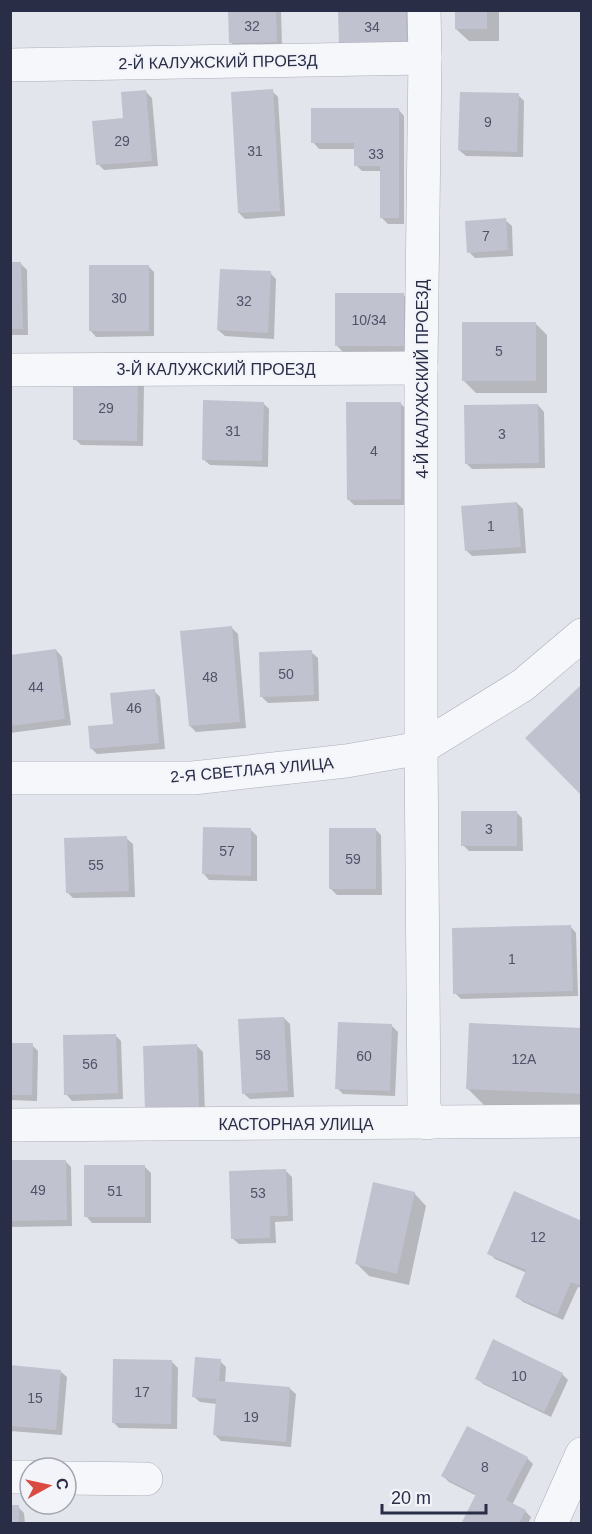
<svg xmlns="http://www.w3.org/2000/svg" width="592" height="1534" font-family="Helvetica,sans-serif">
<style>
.shadow{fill:#0003}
.building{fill:#c0c2cf}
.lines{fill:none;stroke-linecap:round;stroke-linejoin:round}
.minor-casing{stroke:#abaeba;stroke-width:34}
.minor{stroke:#f6f7fa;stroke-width:33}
.labels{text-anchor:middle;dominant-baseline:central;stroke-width:4.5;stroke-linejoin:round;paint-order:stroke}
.number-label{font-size:14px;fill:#4f5268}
.street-label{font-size:16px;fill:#292d46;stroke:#f3f4f9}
</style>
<rect width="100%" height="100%" fill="#e3e5ec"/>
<g class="shadow">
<path d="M230 10H281L282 47 237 48 230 42Z"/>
<path d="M340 10H411L412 49Z"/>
<path d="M456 10H499V41H469L456 29Z"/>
<path d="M272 91 278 97 285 216 245 219 239 213Z"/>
<path d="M146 92 152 98 158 166 104 170 98 164Z"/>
<path d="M518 95 524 101 523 157 466 156 459 150Z"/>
<path d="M398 109 404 116V224H388L382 218V171H362L356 165V149H319L313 142Z"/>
<path d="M505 220 512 226 513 256 475 258 469 252Z"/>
<path d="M10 264H21L27 270 28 335H10Z"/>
<path d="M148 266 154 272V336L96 337 90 330Z"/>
<path d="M270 273 276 279 274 339 225 336 218 330Z"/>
<path d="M403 294 409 301V352H343L337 346Z"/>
<path d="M535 323 547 335V393H476L464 381Z"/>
<path d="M75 377 144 384 143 446 81 445 75 439Z"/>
<path d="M263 403 269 409 268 467 210 465 203 459Z"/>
<path d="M400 403 406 409V505H354L348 499Z"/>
<path d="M538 405 544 412 545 468 472 469 466 463Z"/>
<path d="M517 503 523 509 526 553 472 556 466 550Z"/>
<path d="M232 628 238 634 246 728 196 732 190 726Z"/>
<path d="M56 650 62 657 71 725 10 733V656Z"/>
<path d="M311 652 318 658 319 701 268 703 262 697Z"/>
<path d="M154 691 160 697 165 749 97 754 91 748 115 725Z"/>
<path d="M516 812 522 818 523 851H469L463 845Z"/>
<path d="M375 829 381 835 382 895H337L331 889Z"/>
<path d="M251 830 257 836V881L209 880 203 873Z"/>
<path d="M126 838 133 844 135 897 73 898 67 892Z"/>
<path d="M570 926 576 933 578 996 461 999 455 993Z"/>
<path d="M284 1018 290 1024 294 1097 250 1099 243 1093Z"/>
<path d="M392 1026 398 1032 395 1096 343 1094 337 1088Z"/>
<path d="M582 1030V1110L484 1105 467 1088Z"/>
<path d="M115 1035 121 1041 123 1099 72 1101 66 1094Z"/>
<path d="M10 1044 32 1045 38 1051 37 1101 10 1100Z"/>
<path d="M196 1045 203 1052 205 1116 144 1047Z"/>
<path d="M65 1161 71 1167 72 1226 10 1227V1162Z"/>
<path d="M145 1167 151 1173V1223H92L86 1216Z"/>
<path d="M286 1171 292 1177 293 1221 275 1222 276 1243 239 1244 232 1238Z"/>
<path d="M414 1193 426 1206 409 1285 369 1276 357 1264Z"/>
<path d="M582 1222V1288L578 1287 563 1320 523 1302 516 1296 527 1273 495 1259 489 1253Z"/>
<path d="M220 1361 226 1367 225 1383 289 1388 296 1394 291 1447 221 1441 215 1435 217 1404 200 1402 193 1396Z"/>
<path d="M172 1362 178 1368 177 1429 119 1428 113 1422Z"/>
<path d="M10 1367 60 1371 67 1377 62 1435 10 1431Z"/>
<path d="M562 1374 568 1380 551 1417 483 1384 477 1378Z"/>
<path d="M527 1458 533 1464 512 1505 525 1511 531 1517 528 1524H463L477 1496 449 1482 443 1476Z"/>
<path d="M18 1507 24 1513 25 1524H10Z"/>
</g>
<g class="building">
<path d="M228 10H276L277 42 229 43Z"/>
<path d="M338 10H406L407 44 339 45Z"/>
<rect x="455" y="10" width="32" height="19"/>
<path d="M273 89 280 211 238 213 231 92Z"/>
<path d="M146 90 152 161 96 165 92 121 123 118 121 92Z"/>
<path d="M460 92 519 93 517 152 458 150Z"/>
<path d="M311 108H399V218H380V166H354V143H311Z"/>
<path d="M506 218 508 250 467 253 465 221Z"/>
<path d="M10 262H21L23 329H10Z"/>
<rect x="89" y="265" width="60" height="66"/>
<path d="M220 269 271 271 268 333 217 330Z"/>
<rect x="335" y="293" width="69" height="53"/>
<rect x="462" y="322" width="74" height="59"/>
<path d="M73 376H138L137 441 73 440Z"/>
<path d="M203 400 264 402 262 461 202 460Z"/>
<path d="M346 402H401V499L347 500Z"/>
<path d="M538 404 539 463 465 464 464 405Z"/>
<path d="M517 502 521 547 465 551 461 506Z"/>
<path d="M232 626 240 722 189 726 180 631Z"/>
<path d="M56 649 65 719 10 726V655Z"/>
<path d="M312 650 314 695 260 697 259 652Z"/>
<path d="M582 684V796L525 738Z"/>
<path d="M155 689 159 743 90 749 88 726 113 724 110 693Z"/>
<rect x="461" y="811" width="56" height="35"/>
<path d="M203 827 251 828V876L202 874Z"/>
<rect x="329" y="828" width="47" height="61"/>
<path d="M127 836 129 891 66 893 64 838Z"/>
<path d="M571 925 573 991 453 994 452 928Z"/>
<path d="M284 1017 288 1091 242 1094 238 1019Z"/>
<path d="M338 1022 392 1024 390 1091 335 1089Z"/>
<path d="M469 1023 582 1028V1094L466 1089Z"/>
<path d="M116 1034 118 1093 64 1095 63 1035Z"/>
<path d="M10 1043H33L32 1095H10Z"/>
<path d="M197 1044 199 1110 145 1112 143 1046Z"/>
<path d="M10 1160H66L67 1220 10 1221Z"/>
<rect x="84" y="1165" width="61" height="52"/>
<path d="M286 1169 288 1216H270V1238L231 1239 229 1171Z"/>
<path d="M373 1182 415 1192 397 1274 355 1264Z"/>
<path d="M514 1191 582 1221V1286L571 1282 557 1315 515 1297 526 1270 487 1254Z"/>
<path d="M493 1339 563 1373 544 1412 475 1379Z"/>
<path d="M195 1357 221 1359 219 1381 290 1387 286 1442 213 1435 216 1399 192 1397Z"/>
<path d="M113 1359 172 1360 171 1424 112 1423Z"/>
<path d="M10 1365 61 1370 56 1430 10 1426Z"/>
<path d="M467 1426 528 1457 506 1500 526 1510 519 1524H461L476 1494 441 1476Z"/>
<rect x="10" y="1505" width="9" height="19"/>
</g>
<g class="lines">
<defs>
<g id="minor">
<path d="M424 10 425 58 421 368V748L424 1104 427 1123"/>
<path d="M10 65 425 58"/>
<path d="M10 370 421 368"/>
<path d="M10 778H193L346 761 421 748 523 685 582 635"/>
<path d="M10 1125 582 1121"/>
<path d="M10 1477H30"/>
<path d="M66 1478 146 1479"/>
<path d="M551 1524 582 1454"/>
</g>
</defs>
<use href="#minor" class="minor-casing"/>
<use href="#minor" class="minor"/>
</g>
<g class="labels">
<g class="number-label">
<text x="252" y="26">32</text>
<text x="372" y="27">34</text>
<text x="488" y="122">9</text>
<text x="122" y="141">29</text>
<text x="255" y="151">31</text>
<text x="376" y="154">33</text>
<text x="486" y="236">7</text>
<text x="119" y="298">30</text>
<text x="244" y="301">32</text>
<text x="369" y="320">10/34</text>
<text x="499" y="351">5</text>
<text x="106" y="408">29</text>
<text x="233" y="431">31</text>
<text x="502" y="434">3</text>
<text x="374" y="451">4</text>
<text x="491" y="526">1</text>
<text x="286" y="674">50</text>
<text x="210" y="677">48</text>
<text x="36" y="687">44</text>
<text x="134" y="708">46</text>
<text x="489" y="829">3</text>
<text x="227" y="851">57</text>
<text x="353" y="859">59</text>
<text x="96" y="865">55</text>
<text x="512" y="959">1</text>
<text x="263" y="1055">58</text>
<text x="364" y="1056">60</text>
<text x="524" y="1059">12А</text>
<text x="90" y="1064">56</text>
<text x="38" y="1190">49</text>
<text x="115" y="1191">51</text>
<text x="258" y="1193">53</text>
<text x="538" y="1237">12</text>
<text x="519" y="1376">10</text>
<text x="142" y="1392">17</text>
<text x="35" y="1398">15</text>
<text x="251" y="1417">19</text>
<text x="485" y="1467">8</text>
</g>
<g class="street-label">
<text transform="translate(218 62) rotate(-1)">2-Й КАЛУЖСКИЙ ПРОЕЗД</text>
<text x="216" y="369">3-Й КАЛУЖСКИЙ ПРОЕЗД</text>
<text transform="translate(422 379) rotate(-90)">4-Й КАЛУЖСКИЙ ПРОЕЗД</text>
<text transform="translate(252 770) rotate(-5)">2-Я СВЕТЛАЯ УЛИЦА</text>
<text x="296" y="1124">КАСТОРНАЯ УЛИЦА</text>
</g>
</g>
<rect width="592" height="1534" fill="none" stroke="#292d46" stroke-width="24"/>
<g transform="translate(48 1486) rotate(82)"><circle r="28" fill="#f3f4f9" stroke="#a2a4b1" stroke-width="1.5"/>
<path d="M0-4.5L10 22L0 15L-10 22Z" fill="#d94b40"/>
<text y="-9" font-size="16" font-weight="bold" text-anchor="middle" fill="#292d46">С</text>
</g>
<path d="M382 1504v9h104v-9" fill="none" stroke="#292d46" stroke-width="3"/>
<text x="391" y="1504" font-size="18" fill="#292d46" stroke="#f3f4f9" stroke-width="4.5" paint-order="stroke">20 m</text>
</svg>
